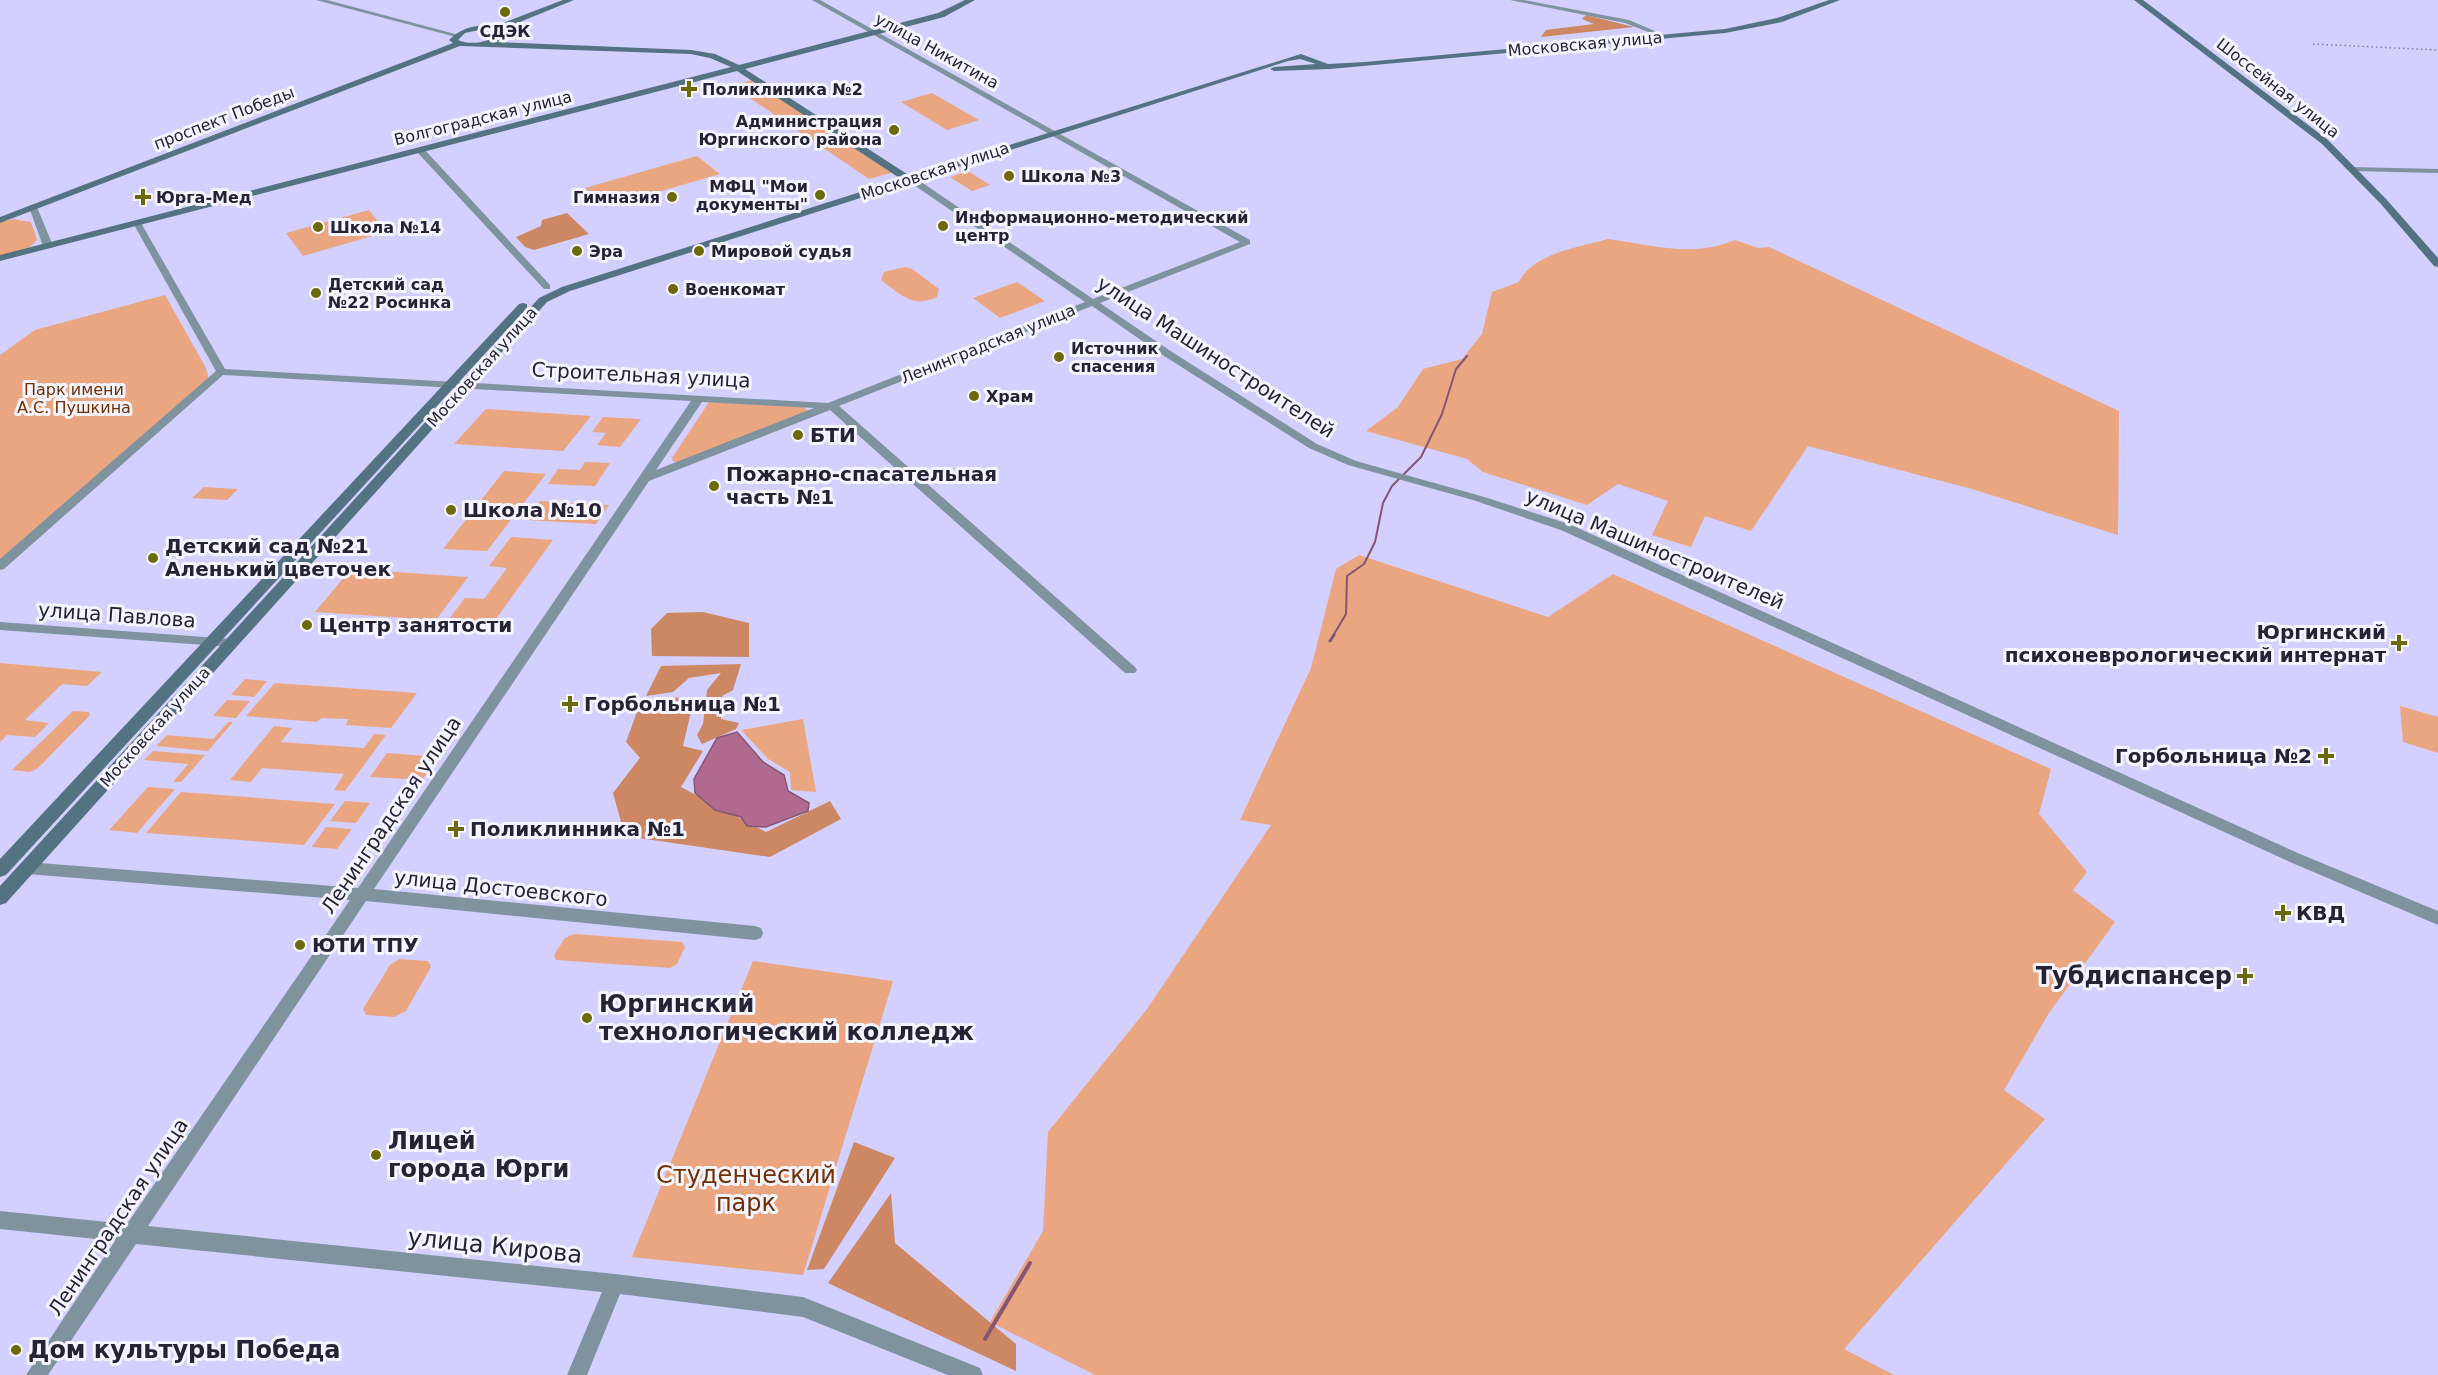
<svg xmlns="http://www.w3.org/2000/svg" width="2438" height="1375" font-family="'DejaVu Sans',sans-serif">
<style>
.green{fill:#eaa581}
.forest{fill:#cd8863}
.water{fill:#af6a8d;stroke:#865573;stroke-width:1.5}
.lines{fill:none;stroke-linecap:round;stroke-linejoin:round}
.stream-far2{stroke:#865573;stroke-width:2}
.stream-far1{stroke:#865573;stroke-width:3}
.stream{stroke:#865573;stroke-width:4}
.tertiary{fill:#7e939e;fill-rule:evenodd}
.secondary{fill:#537382;fill-rule:evenodd}
.rail{stroke:#8380a2;stroke-width:1.5;stroke-dasharray:1.5 3;stroke-linecap:butt}
.poi-dot{fill:#6c6a06;stroke:#f6f5ff;stroke-width:2}
.labels{text-anchor:middle;dominant-baseline:central;stroke-width:6;stroke-linejoin:round;paint-order:stroke}
.far-poi-label{font-size:16px;font-weight:bold;fill:#252335;stroke:#f6f5ff;text-anchor:start}
.far-street-label{font-size:16px;fill:#252335;stroke:#f6f5ff}
.far-park-label{font-size:16px;fill:#703004;stroke:#f6f5ff}
.street-label{font-size:20px;fill:#252335;stroke:#f6f5ff}
.poi-label{font-size:20px;font-weight:bold;fill:#252335;stroke:#f6f5ff;text-anchor:start}
.near-poi-label{font-size:24px;font-weight:bold;fill:#252335;stroke:#f6f5ff;text-anchor:start}
.near-park-label{font-size:24px;fill:#703004;stroke:#f6f5ff}
.near-street-label{font-size:24px;fill:#252335;stroke:#f6f5ff}
</style>
<rect width="100%" height="100%" fill="#d3cffe"/>
<g class="green">
<path d="M755 79 894 172 869 179 732 86Z"/>
<path d="M932 93 979 120 947 130 901 102Z"/>
<path d="M697 156 720 174 606 207 585 188Z"/>
<path d="M968 171 990 185 972 191 950 177Z"/>
<path d="M369 210 386 232 303 256 286 233Z"/>
<path d="M14 219 31 222 37 240 28 249 0 256V222Z"/>
<path d="M1608 239C1652 245 1692 258 1735 240L1758 248 1769 247 2119 411 2118 535 1972 489 1808 446 1751 531 1705 516 1691 547 1652 535 1668 501 1618 484 1587 505 1483 472 1467 459 1366 431 1398 407 1423 369 1462 359 1482 334 1492 292 1519 282C1533 253 1580 247 1608 239Z"/>
<path d="M905 267 912 269 939 289 937 297C913 309 900 294 881 280L884 272Z"/>
<path d="M1017 282 1045 301 1000 318 973 298Z"/>
<path d="M165 295 206 368 209 380 0 561V355L35 330Z"/>
<path d="M709 402 801 406 809 411 680 463 673 461 672 458Z"/>
<path d="M486 409 591 416 563 451 454 444Z"/>
<path d="M603 417 641 419 620 447 597 445 606 433 592 432Z"/>
<path d="M585 462 610 463 595 486 548 484 558 469 580 470Z"/>
<path d="M504 471 546 474 487 551 443 549Z"/>
<path d="M204 487 238 489 227 500 192 498Z"/>
<path d="M540 501 609 505 596 524 526 520Z"/>
<path d="M511 537 553 540 493 623 448 620 465 598 484 599 507 568 489 566Z"/>
<path d="M1359 555 1548 617 1613 574 2051 769 2039 814 2087 872 2073 890 2115 922 2049 1013 2004 1090 2045 1119 1844 1349 1894 1375H1095L990 1322 1043 1231 1048 1132 1147 1009 1271 825 1240 820 1311 668 1336 569Z"/>
<path d="M351 569 468 577 436 620 315 612Z"/>
<path d="M0 663 102 672 87 686 62 684 25 720 49 723 35 737 7 735 0 742Z"/>
<path d="M245 679 267 681 254 697 231 695Z"/>
<path d="M275 683 417 693 391 728 346 725 348 719 322 718 316 722 246 716Z"/>
<path d="M227 700 250 701 236 718 213 716Z"/>
<path d="M2400 706 2438 717V753L2403 742Z"/>
<path d="M73 711 89 712 90 715 38 768 30 772 12 770Z"/>
<path d="M803 719 816 792 791 790 790 772 768 759 741 730Z"/>
<path d="M228 722H233L208 751 156 746 167 735 213 739Z"/>
<path d="M274 726 292 728 281 742 364 748 374 734 386 735 345 791 334 790 344 774 262 768 251 782 230 780Z"/>
<path d="M153 751 205 755 181 782H173L188 764 144 760Z"/>
<path d="M387 753 439 757 422 780 370 777Z"/>
<path d="M148 787 175 789 137 833 109 830Z"/>
<path d="M181 792 335 804 304 845 146 833Z"/>
<path d="M345 801 370 803 356 823 330 821Z"/>
<path d="M326 827 352 829 337 849 312 847Z"/>
<path d="M574 934 682 942 685 947 677 964 670 968 556 960 554 955 565 938Z"/>
<path d="M399 959 428 961 431 967 406 1011 394 1017 366 1015 363 1009 390 965Z"/>
<path d="M753 961 893 981 803 1275 632 1257Z"/>
</g>
<g class="forest">
<path d="M1586 15 1634 27 1541 37 1546 30 1594 24 1582 19Z"/>
<path d="M567 213 589 234 534 250 525 247 516 237 541 226 542 220Z"/>
<path d="M703 612 749 623V657L652 656 651 629 667 613Z"/>
<path d="M741 664 733 690 722 696 721 719 739 723 736 729 702 744 697 735 703 724 707 690 721 673 689 678 673 692 646 696 661 666Z"/>
<path d="M670 697 694 699 683 746 703 751 681 787 766 832 830 801 841 819 770 857 625 836 613 793 640 758 626 742 638 709Z"/>
<path d="M854 1142 895 1158 824 1269 807 1270Z"/>
<path d="M891 1193 895 1243 1016 1344V1371L828 1283Z"/>
</g>
<path class="water" d="M737 732 763 762 784 775 788 791 809 803 808 811 766 827 747 826 741 817 715 810 695 793 694 779 717 738Z"/>
<g class="lines">
<path class="stream-far2" d="M1333 636 1346 614 1347 576 1364 564 1375 542 1383 503 1392 486 1421 457 1442 414 1456 369 1467 356"/>
<path class="stream-far1" d="M1330 641 1334 635"/>
<path class="stream" d="M985 1339 1030 1263"/>
<g class="tertiary">
<path d="M316 0H327L459 35 456 37Z"/>
<path d="M812 0H820L1250 240V244L1100 303 1169 350 1317 444 1356 461 1481 496 1569 524 2300 854 2438 911V925L2290 862 1561 530 1473 500 1348 465 1309 448 1161 354 1092 306 839 406 1135 667 1137 670 1135 673H1125L830 410 649 481 374 889 755 926 761 928 763 933 761 938 755 940 366 901 148 1226 615 1274 803 1297 980 1368 983 1375H948L803 1317 620 1294 587 1375H567L602 1292 136 1244 48 1375H26L115 1241 0 1229V1211L127 1224 350 900 27 874 22 872 19 868 22 864 27 862 358 888 691 401 223 375 4 569 0 570V559L216 371 133 223 134 221 141 223 225 369 828 403 1085 302 908 181V177H914L1093 299 1240 242ZM702 402 814 408 656 470Z"/>
<path d="M1510 0H1524L1629 20 1669 37 1664 38 1625 23Z"/>
<path d="M417 148H423L550 285V289H544L417 152Z"/>
<path d="M2350 167 2438 169V173L2353 171H2350Z"/>
<path d="M30 205 37 207 53 246 51 248 43 246 29 207Z"/>
<path d="M0 622 232 639 239 643 232 647 0 630Z"/>
</g>
<g class="secondary">
<path d="M563 0H574L505 28 509 34 497 42 691 50 715 54 739 65 938 13 965 0H975L944 17 745 69 910 176 1301 54 1328 64 1365 62 1725 29 1777 18 1829 0H1840L1782 22 1725 33 1330 69 1274 71 1270 69 1274 67 1316 64 1300 59 1288 61 570 291 547 302 6 903 0 905V886L539 298 562 287 901 179 737 71 0 261V255L731 67 710 58 691 54 460 46 0 223V217L453 43 449 40C462 27 477 24 495 26ZM484 29 499 31 501 33C489 42 472 46 458 40L465 33Z"/>
<path d="M2134 0H2143L2328 140 2386 199 2438 258V267L2434 266 2380 203 2322 144Z"/>
<path d="M523 303 527 304V308L6 875 0 877V859L519 304Z"/>
</g>
<path class="rail" d="M2313 44 2438 50"/>
</g>
<g class="poi-dot">
<circle cx="505" cy="12" r="6"/>
<path d="M686 80h6v6h6v6h-6v6h-6v-6h-6v-6h6z"/>
<circle cx="894" cy="130" r="6"/>
<circle cx="1009" cy="176" r="6"/>
<circle cx="820" cy="195" r="6"/>
<path d="M140 188h6v6h6v6h-6v6h-6v-6h-6v-6h6z"/>
<circle cx="672" cy="197" r="6"/>
<circle cx="943" cy="226" r="6"/>
<circle cx="318" cy="227" r="6"/>
<circle cx="577" cy="251" r="6"/>
<circle cx="699" cy="251" r="6"/>
<circle cx="673" cy="289" r="6"/>
<circle cx="316" cy="293" r="6"/>
<circle cx="1059" cy="357" r="6"/>
<circle cx="974" cy="396" r="6"/>
<circle cx="798" cy="435" r="6"/>
<circle cx="714" cy="486" r="6"/>
<circle cx="451" cy="510" r="6"/>
<circle cx="153" cy="558" r="6"/>
<circle cx="307" cy="625" r="6"/>
<path d="M2396 634h6v6h6v6h-6v6h-6v-6h-6v-6h6z"/>
<path d="M567 695h6v6h6v6h-6v6h-6v-6h-6v-6h6z"/>
<path d="M2323 747h6v6h6v6h-6v6h-6v-6h-6v-6h6z"/>
<path d="M453 820h6v6h6v6h-6v6h-6v-6h-6v-6h6z"/>
<path d="M2280 904h6v6h6v6h-6v6h-6v-6h-6v-6h6z"/>
<circle cx="300" cy="945" r="6"/>
<path d="M2242 967h6v6h6v6h-6v6h-6v-6h-6v-6h6z"/>
<circle cx="587" cy="1018" r="6"/>
<circle cx="376" cy="1155" r="6"/>
<circle cx="16" cy="1350" r="6"/>
</g>
<g class="labels">
<g class="far-poi-label">
<text x="505" y="31" text-anchor="middle">СДЭК</text>
<text x="702" y="89">Поликлиника №2</text>
<text x="882" y="121" text-anchor="end">Администрация<tspan x="882" dy="18">Юргинского района</tspan></text>
<text x="1021" y="176">Школа №3</text>
<text x="808" y="186" text-anchor="end">МФЦ "Мои<tspan x="808" dy="18">документы"</tspan></text>
<text x="156" y="197">Юрга-Мед</text>
<text x="660" y="197" text-anchor="end">Гимназия</text>
<text x="955" y="217">Информационно-методический<tspan x="955" dy="18">центр</tspan></text>
<text x="330" y="227">Школа №14</text>
<text x="589" y="251">Эра</text>
<text x="711" y="251">Мировой судья</text>
<text x="328" y="284">Детский сад<tspan x="328" dy="18">№22 Росинка</tspan></text>
<text x="685" y="289">Военкомат</text>
<text x="1071" y="348">Источник<tspan x="1071" dy="18">спасения</tspan></text>
<text x="986" y="396">Храм</text>
</g>
<g class="far-street-label">
<text transform="translate(1585 44) rotate(-5)">Московская улица</text>
<text transform="translate(937 51) rotate(29)">улица Никитина</text>
<text transform="translate(2278 88) rotate(38)">Шоссейная улица</text>
<text transform="translate(224 118) rotate(-21)">проспект Победы</text>
<text transform="translate(483 118) rotate(-14)">Волгоградская улица</text>
<text transform="translate(935 171) rotate(-18)">Московская улица</text>
<text transform="translate(988 344) rotate(-22)">Ленинградская улица</text>
<text transform="translate(482 367) rotate(-48)">Московская улица</text>
<text transform="translate(155 727) rotate(-48)">Московская улица</text>
</g>
<g class="far-park-label">
<text x="74" y="389">Парк имени<tspan x="74" dy="18">А.С. Пушкина</tspan></text>
</g>
<g class="street-label">
<text transform="translate(1216 357) rotate(33)">улица Машиностроителей</text>
<text transform="translate(641 375) rotate(3)">Строительная улица</text>
<text transform="translate(1655 549) rotate(23)">улица Машиностроителей</text>
<text transform="translate(117 615) rotate(4)">улица Павлова</text>
<text transform="translate(391 815) rotate(-56)">Ленинградская улица</text>
<text transform="translate(501 888) rotate(6)">улица Достоевского</text>
<text transform="translate(118 1217) rotate(-56)">Ленинградская улица</text>
</g>
<g class="poi-label">
<text x="810" y="435">БТИ</text>
<text x="726" y="474">Пожарно-спасательная<tspan x="726" dy="23">часть №1</tspan></text>
<text x="463" y="510">Школа №10</text>
<text x="165" y="546">Детский сад №21<tspan x="165" dy="23">Аленький цветочек</tspan></text>
<text x="319" y="625">Центр занятости</text>
<text x="2386" y="632" text-anchor="end">Юргинский<tspan x="2386" dy="23">психоневрологический интернат</tspan></text>
<text x="584" y="704">Горбольница №1</text>
<text x="2312" y="756" text-anchor="end">Горбольница №2</text>
<text x="470" y="829">Поликлинника №1</text>
<text x="2296" y="913">КВД</text>
<text x="312" y="945">ЮТИ ТПУ</text>
</g>
<g class="near-poi-label">
<text x="2232" y="976" text-anchor="end">Тубдиспансер</text>
<text x="599" y="1004">Юргинский<tspan x="599" dy="28">технологический колледж</tspan></text>
<text x="388" y="1141">Лицей<tspan x="388" dy="28">города Юрги</tspan></text>
<text x="28" y="1350">Дом культуры Победа</text>
</g>
<g class="near-park-label">
<text x="746" y="1175">Студенческий<tspan x="746" dy="28">парк</tspan></text>
</g>
<g class="near-street-label">
<text transform="translate(495 1246) rotate(6)">улица Кирова</text>
</g>
</g>
</svg>
